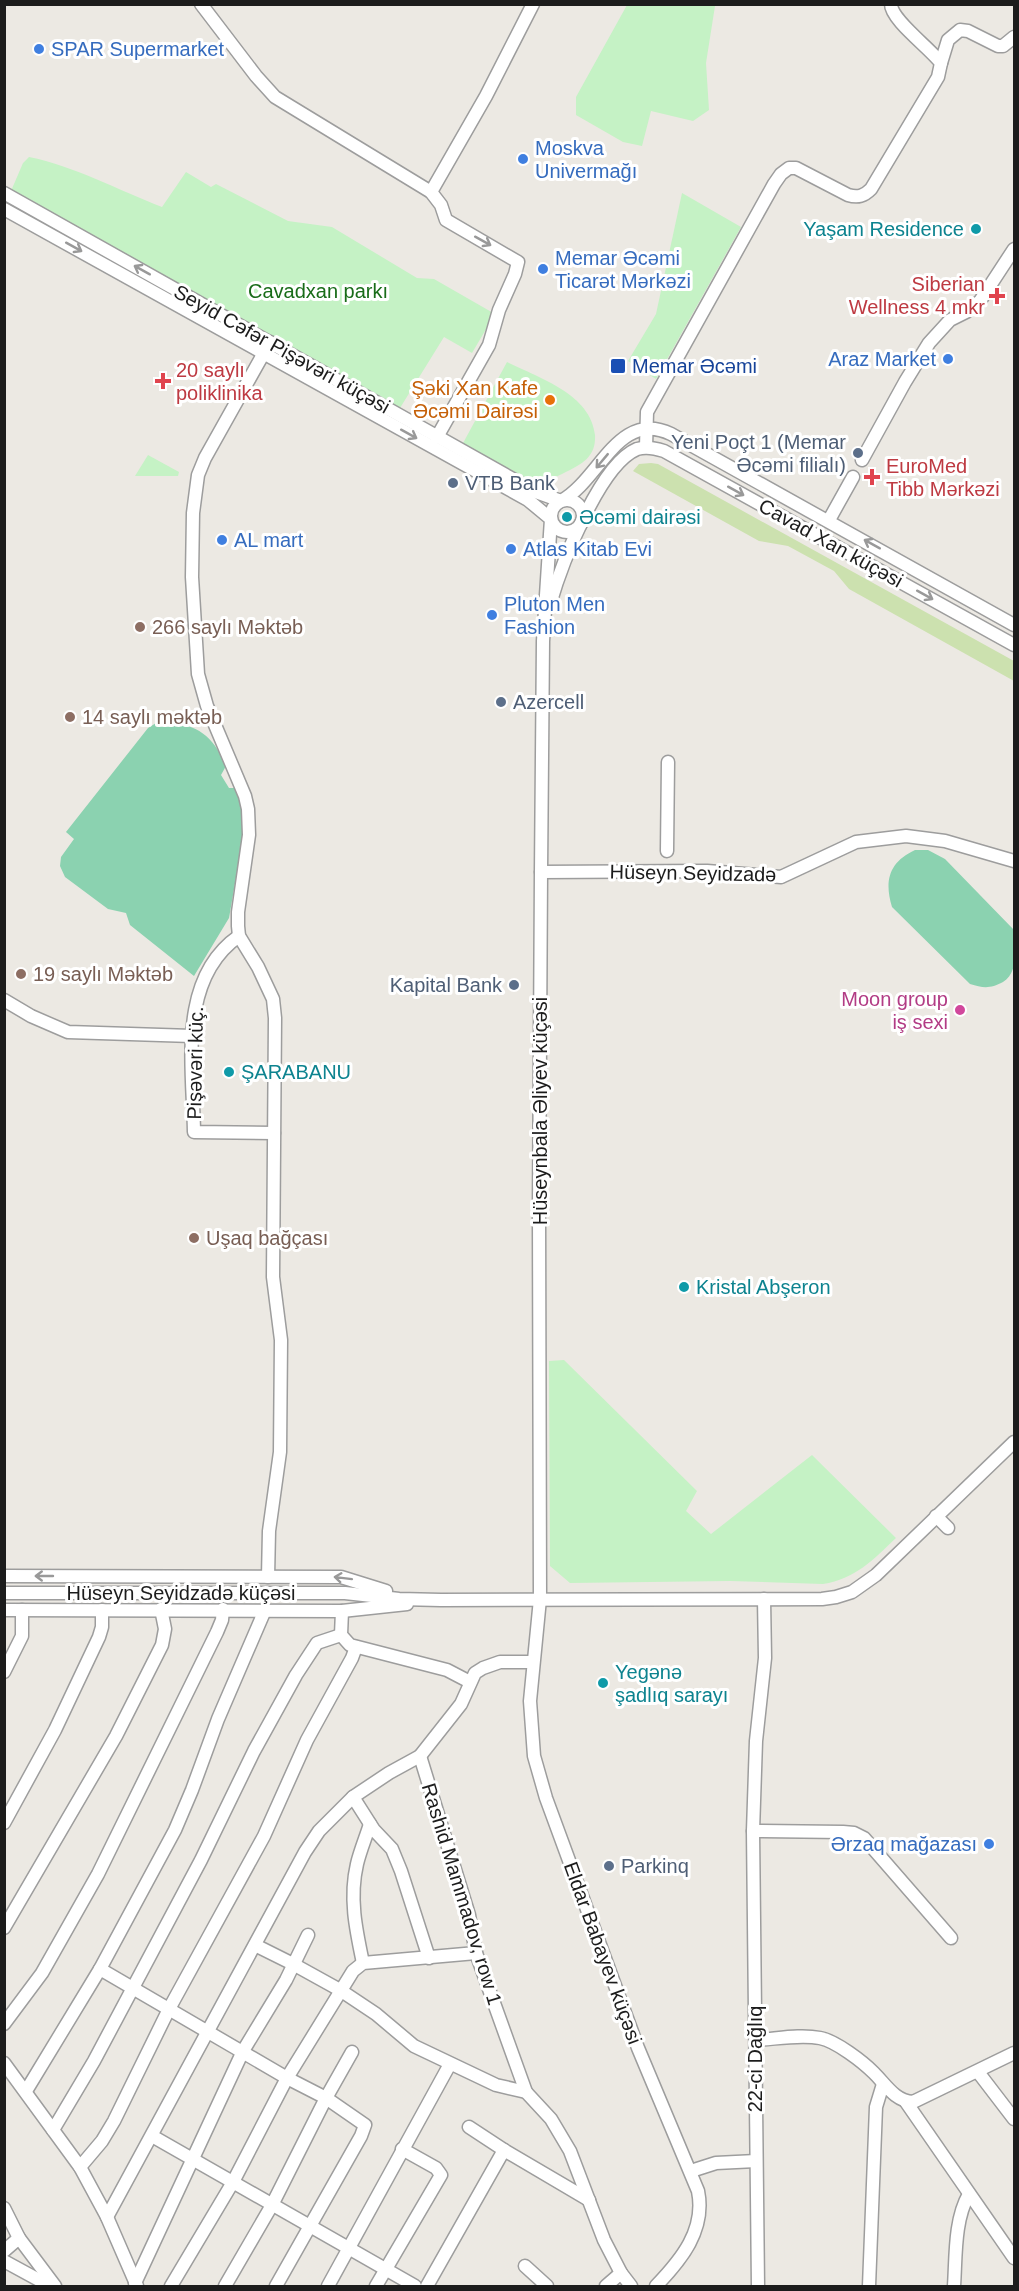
<svg xmlns="http://www.w3.org/2000/svg" width="1019" height="2291" font-family="Arial,sans-serif">
<style>
.grass{fill:#cce1af}
.park{fill:#c5f2c5}
.pitch{fill:#8bd2b0}
.lines{fill:none;stroke-linecap:round;stroke-linejoin:round}
.minor-casing{stroke:#9d9d9d;stroke-width:15}
.minor{stroke:#fff;stroke-width:12}
.oneway{stroke:#999}
.shop-dot{fill:#3f7fe0;stroke:#fff;stroke-width:2}
.culture-dot{fill:#0f9aa8;stroke:#fff;stroke-width:2}
.health-dot{fill:#e0444e;stroke:#fff;stroke-width:2}
.transit-dot{fill:#1a4fb4;stroke:#fff;stroke-width:2}
.food-dot{fill:#e8710a;stroke:#fff;stroke-width:2}
.service-dot{fill:#5c6f8a;stroke:#fff;stroke-width:2}
.education-dot{fill:#8d6e63;stroke:#fff;stroke-width:2}
.hotel-dot{fill:#d1479c;stroke:#fff;stroke-width:2}
.labels{text-anchor:middle;dominant-baseline:central;stroke-width:6;stroke-linejoin:round;paint-order:stroke}
.shop-label{font-size:20px;fill:#366cbe;stroke:#fff;text-anchor:start}
.culture-label{font-size:20px;fill:#0d838f;stroke:#fff;text-anchor:start}
.health-label{font-size:20px;fill:#be3a42;stroke:#fff;text-anchor:start}
.park-label{font-size:20px;fill:#196c19;stroke:#fff}
.street-label{font-size:20px;fill:#1c1c1c;stroke:#fff}
.transit-label{font-size:20px;fill:#164399;stroke:#fff;text-anchor:start}
.food-label{font-size:20px;fill:#c56008;stroke:#fff;text-anchor:end}
.service-label{font-size:20px;fill:#4e5e75;stroke:#fff;text-anchor:start}
.education-label{font-size:20px;fill:#785e54;stroke:#fff;text-anchor:start}
.hotel-label{font-size:20px;fill:#b23c85;stroke:#fff;text-anchor:end}
</style>
<rect width="100%" height="100%" fill="#ece9e3"/>
<path class="grass" d="M651 463 658 464 1014 661V681L849 589 834 571 788 546 759 541 633 471 639 464Z"/>
<g class="park">
<path d="M699 4 715 6 706 63 709 110 693 121 651 111 642 146 623 142 576 115V97L627 5Z"/>
<path d="M29 157C74 166 118 190 162 207L186 172 211 187 216 184 288 221 332 227 417 278 434 279 495 314 472 353 444 337 400 408 11 191 23 163Z"/>
<path d="M682 193 741 227 656 379 628 361 656 314Z"/>
<path d="M507 362C539 378 591 394 595 435 596 454 586 462 570 470 557 476 542 486 527 482L462 445Z"/>
<path d="M148 455 179 472 178 476H135Z"/>
<path d="M564 1360 697 1491 686 1511 711 1534 812 1455 896 1538C873 1560 855 1579 823 1584L730 1581 570 1583 550 1566 549 1361Z"/>
</g>
<g class="pitch">
<path d="M166 722C199 725 213 736 226 766L221 775 229 788H236L244 818 242 843 229 918 194 976 130 925 126 913 108 909 65 877 60 866 61 857 74 839 66 832 148 728 156 723Z"/>
<path d="M915 850H928L945 859 1014 930C1015 949 1019 972 1003 982 990 989 983 988 970 984L892 907C884 881 889 862 915 850Z"/>
</g>
<g class="lines">
<defs>
<g id="minor">
<path d="M201 4 256 76 275 97 431 192 441 205 446 220 518 262 515 274 499 310 489 345 437 437"/>
<path d="M941 63 948 40 960 30 968 31 998 46H1003L1014 37"/>
<path d="M431 192 486 96 533 4"/>
<path d="M4 193 536 492 561 501C600 480 618 409 671 434L1014 625"/>
<path d="M4 209 528 500 551 519 543 641 541 872 539 1212 540 1599 530 1701 534 1756 546 1798 638 2048 698 2191C706 2230 681 2260 656 2286"/>
<path d="M646 447 647 412 774 184 781 174 789 168H796L848 195C858 198 864 196 871 189L938 77 941 63C930 48 891 20 891 4"/>
<path d="M862 460 905 382 929 343 950 320 966 312 980 301 1014 249"/>
<circle cx="567" cy="516" r="16"/>
<path d="M829 520 853 477"/>
<path d="M550 604C561 566 599 465 637 449 646 446 655 448 664 451L1014 645"/>
<path d="M667 851 668 762"/>
<path d="M541 872 707 871 781 877 856 842 906 836 945 841 1014 861"/>
<path d="M239 936C177 979 193 1067 194 1132L274 1133"/>
<path d="M4 1000 31 1016 68 1032 192 1036"/>
<path d="M936 1516 948 1528"/>
<path d="M4 1576 341 1577 386 1591"/>
<path d="M268 1577 269 1531 280 1452 281 1340 273 1277 275 1018 273 999 258 967 239 936 238 926V912L249 835 248 809 245 796 207 706 198 674 192 577 193 513 198 475 205 458 270 342"/>
<path d="M4 1593H345L399 1599 441 1600 822 1599 836 1597 852 1592 876 1575 1014 1442"/>
<path d="M4 1610 342 1611 407 1604"/>
<path d="M342 1611 341 1635 350 1645 447 1670 470 1682"/>
<path d="M4 1672 22 1636V1610"/>
<path d="M420 1756 469 1915 476 1953 526 2092 551 2119 570 2151 604 2240 621 2273 631 2286"/>
<path d="M353 1797 374 1830 392 1849 401 1871 429 1958"/>
<path d="M4 1823 55 1730 99 1637 102 1627V1610"/>
<path d="M753 1831 843 1832 854 1833 864 1838 951 1938"/>
<path d="M4 1928 116 1736 162 1645 165 1629 161 1609"/>
<path d="M255 1945 293 1964 340 1990 376 2014 414 2046 496 2085 526 2092"/>
<path d="M363 1963C356 1930 349 1898 357 1864 360 1851 366 1837 370 1824"/>
<path d="M100 1969 287 2078 326 2098 365 2125 361 2136 276 2286"/>
<path d="M4 2024 42 1973 98 1874 217 1632 222 1620 223 1609"/>
<path d="M756 2040C776 2039 800 2034 820 2038 836 2041 863 2062 874 2073 886 2085 895 2101 913 2102L1014 2053"/>
<path d="M4 2063 80 2167 107 2217 137 2286"/>
<path d="M978 2072 1014 2119"/>
<path d="M26 2091 100 1969 175 1830 192 1790 218 1719 265 1610"/>
<path d="M906 2102 1014 2258"/>
<path d="M469 2127 504 2150"/>
<path d="M53 2130 94 2061 201 1860 254 1751 296 1675 317 1643 341 1635"/>
<path d="M152 2136 415 2286"/>
<path d="M80 2167 102 2141 114 2121 169 2009 264 1836 307 1740 352 1658 356 1647"/>
<path d="M691 2171 716 2163 756 2161"/>
<path d="M4 2208 19 2238 55 2286"/>
<path d="M107 2217 305 1852 319 1831 353 1797 389 1773 420 1756 461 1704 475 1673 483 1668 500 1662H533"/>
<path d="M4 2251 19 2238"/>
<path d="M4 2261 50 2286"/>
<path d="M525 2266 547 2286"/>
<path d="M135 2283 243 2051 286 1980 308 1935"/>
<path d="M171 2286 233 2182 287 2078 353 1971 363 1963 476 1953"/>
<path d="M225 2286 272 2205 326 2098 352 2052"/>
<path d="M328 2286 450 2064"/>
<path d="M376 2286 441 2175 436 2168 402 2149"/>
<path d="M427 2286 504 2150 589 2200"/>
<path d="M606 2286 621 2273"/>
<path d="M758 2286 753 1831 756 1741 765 1658 764 1599"/>
<path d="M869 2286 876 2107 883 2084"/>
<path d="M954 2286C956 2257 954 2220 969 2194"/>
</g>
</defs>
<use href="#minor" class="minor-casing"/>
<use href="#minor" class="minor"/>
</g>
<defs><path id="oneway-shaft" d="M-6 0H5M1.5-3L5.5 0L1.5 3" fill="none" stroke-width="1.6" stroke-linecap="round" stroke-linejoin="round" transform="scale(1.5)"/></defs>
<g class="oneway">
<use href="#oneway-shaft" transform="translate(483 241) rotate(29)"/>
<use href="#oneway-shaft" transform="translate(74 247) rotate(29)"/>
<use href="#oneway-shaft" transform="translate(142 270) rotate(-151)"/>
<use href="#oneway-shaft" transform="translate(409 434) rotate(29)"/>
<use href="#oneway-shaft" transform="translate(602 461) rotate(130)"/>
<use href="#oneway-shaft" transform="translate(736 491) rotate(29)"/>
<use href="#oneway-shaft" transform="translate(872 544) rotate(-151)"/>
<use href="#oneway-shaft" transform="translate(925 595) rotate(29)"/>
<use href="#oneway-shaft" transform="translate(44 1576) rotate(-180)"/>
<use href="#oneway-shaft" transform="translate(343 1578) rotate(-173)"/>
</g>
<g class="shop-dot">
<circle cx="39" cy="49" r="6"/>
<circle cx="523" cy="159" r="6"/>
<circle cx="543" cy="269" r="6"/>
<circle cx="948" cy="359" r="6"/>
<circle cx="222" cy="540" r="6"/>
<circle cx="511" cy="549" r="6"/>
<circle cx="492" cy="615" r="6"/>
<circle cx="989" cy="1844" r="6"/>
</g>
<g class="culture-dot">
<circle cx="976" cy="229" r="6"/>
<circle cx="567" cy="517" r="6"/>
<circle cx="229" cy="1072" r="6"/>
<circle cx="684" cy="1287" r="6"/>
<circle cx="603" cy="1683" r="6"/>
</g>
<g class="health-dot">
<path d="M994 287h6v6h6v6h-6v6h-6v-6h-6v-6h6z"/>
<path d="M160 372h6v6h6v6h-6v6h-6v-6h-6v-6h6z"/>
<path d="M869 468h6v6h6v6h-6v6h-6v-6h-6v-6h6z"/>
</g>
<rect class="transit-dot" x="610" y="358" width="16" height="16" rx="3"/>
<circle class="food-dot" cx="550" cy="400" r="6"/>
<g class="service-dot">
<circle cx="858" cy="453" r="6"/>
<circle cx="453" cy="483" r="6"/>
<circle cx="501" cy="702" r="6"/>
<circle cx="514" cy="985" r="6"/>
<circle cx="609" cy="1866" r="6"/>
</g>
<g class="education-dot">
<circle cx="140" cy="627" r="6"/>
<circle cx="70" cy="717" r="6"/>
<circle cx="21" cy="974" r="6"/>
<circle cx="194" cy="1238" r="6"/>
</g>
<circle class="hotel-dot" cx="960" cy="1010" r="6"/>
<g class="labels">
<g class="shop-label">
<text x="51" y="49">SPAR Supermarket</text>
<text x="535" y="148">Moskva<tspan x="535" dy="23">Univermağı</tspan></text>
<text x="555" y="258">Memar Əcəmi<tspan x="555" dy="23">Ticarət Mərkəzi</tspan></text>
<text x="936" y="359" text-anchor="end">Araz Market</text>
<text x="234" y="540">AL mart</text>
<text x="523" y="549">Atlas Kitab Evi</text>
<text x="504" y="604">Pluton Men<tspan x="504" dy="23">Fashion</tspan></text>
<text x="977" y="1844" text-anchor="end">Ərzaq mağazası</text>
</g>
<g class="culture-label">
<text x="964" y="229" text-anchor="end">Yaşam Residence</text>
<text x="579" y="517">Əcəmi dairəsi</text>
<text x="241" y="1072">ŞARABANU</text>
<text x="696" y="1287">Kristal Abşeron</text>
<text x="615" y="1672">Yegənə<tspan x="615" dy="23">şadlıq sarayı</tspan></text>
</g>
<g class="health-label">
<text x="985" y="284" text-anchor="end">Siberian<tspan x="985" dy="23">Wellness 4 mkr</tspan></text>
<text x="176" y="370">20 saylı<tspan x="176" dy="23">poliklinika</tspan></text>
<text x="886" y="466">EuroMed<tspan x="886" dy="23">Tibb Mərkəzi</tspan></text>
</g>
<g class="park-label">
<text x="318" y="291">Cavadxan parkı</text>
</g>
<g class="street-label">
<text transform="translate(282 349) rotate(29)">Seyid Cəfər Pişəvəri küçəsi</text>
<text transform="translate(831 543) rotate(29)">Cavad Xan küçəsi</text>
<text transform="translate(693 873) rotate(1)">Hüseyn Seyidzadə</text>
<text transform="translate(195 1063) rotate(-89)">Pişəvəri küç.</text>
<text transform="translate(540 1111) rotate(-90)">Hüseynbala Əliyev küçəsi</text>
<text x="181" y="1593">Hüseyn Seyidzadə küçəsi</text>
<text transform="translate(462 1894) rotate(73)">Rashid Mammadov, row 1</text>
<text transform="translate(603 1953) rotate(70)">Eldar Babayev küçəsi</text>
<text transform="translate(755 2059) rotate(-90)">22-ci Dağlıq</text>
</g>
<g class="transit-label">
<text x="632" y="366">Memar Əcəmi</text>
</g>
<g class="food-label">
<text x="538" y="388">Şəki Xan Kafe<tspan x="538" dy="23">Əcəmi Dairəsi</tspan></text>
</g>
<g class="service-label">
<text x="846" y="442" text-anchor="end">Yeni Poçt 1 (Memar<tspan x="846" dy="23">Əcəmi filialı)</tspan></text>
<text x="465" y="483">VTB Bank</text>
<text x="513" y="702">Azercell</text>
<text x="502" y="985" text-anchor="end">Kapital Bank</text>
<text x="621" y="1866">Parkinq</text>
</g>
<g class="education-label">
<text x="152" y="627">266 saylı Məktəb</text>
<text x="82" y="717">14 saylı məktəb</text>
<text x="33" y="974">19 saylı Məktəb</text>
<text x="206" y="1238">Uşaq bağçası</text>
</g>
<g class="hotel-label">
<text x="948" y="999">Moon group<tspan x="948" dy="23">iş sexi</tspan></text>
</g>
</g>
<rect width="1019" height="2291" fill="none" stroke="#1c1c1c" stroke-width="12"/>
</svg>
